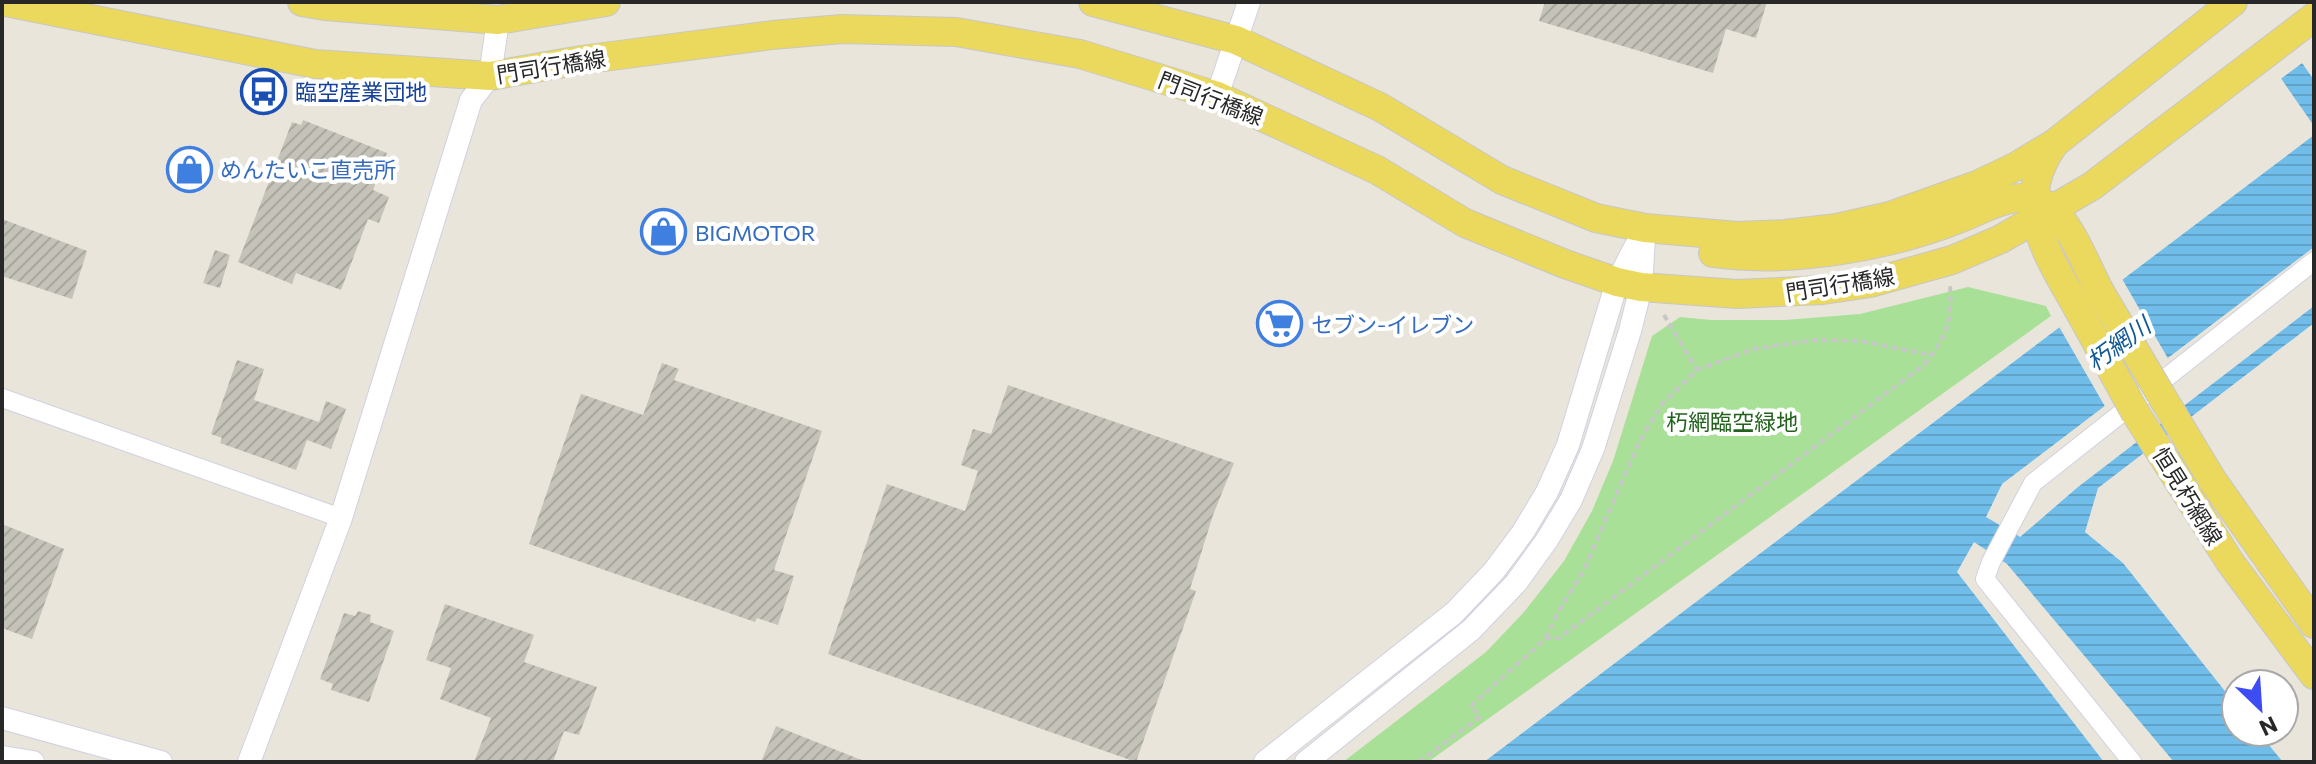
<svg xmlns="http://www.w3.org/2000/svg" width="2316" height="764" font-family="Commissioner,'Noto Sans JP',sans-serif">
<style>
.park{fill:#a9e098}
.water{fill:url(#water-rules)}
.pier{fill:#eae5da}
.building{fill:url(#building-hatch)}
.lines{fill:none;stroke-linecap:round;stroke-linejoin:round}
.minor-casing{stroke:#d0d1e1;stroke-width:20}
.tertiary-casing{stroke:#d0d1e1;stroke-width:24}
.primary-casing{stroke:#c7c7c7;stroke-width:30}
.path{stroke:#c7c7c7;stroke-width:4;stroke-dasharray:6 4;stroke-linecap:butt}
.minor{stroke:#fff;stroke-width:18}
.tertiary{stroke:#fff;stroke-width:22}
.primary{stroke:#ebd95e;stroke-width:28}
.primary-bridge-casing{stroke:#c7c7c7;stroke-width:30;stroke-linecap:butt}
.primary-bridge{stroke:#ebd95e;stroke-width:28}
.labels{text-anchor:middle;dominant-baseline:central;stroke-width:8;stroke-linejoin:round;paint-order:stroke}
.street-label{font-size:22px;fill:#282828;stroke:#fff}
.transit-label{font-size:22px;fill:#164399;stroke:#fff;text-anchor:start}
.shop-label{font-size:22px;fill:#366cbe;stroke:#fff;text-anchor:start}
.park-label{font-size:22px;fill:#23621c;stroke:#fff}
.water-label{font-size:24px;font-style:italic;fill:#115993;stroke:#fff}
</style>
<defs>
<pattern id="water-rules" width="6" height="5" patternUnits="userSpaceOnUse" patternTransform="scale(2)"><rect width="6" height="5" fill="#70bdea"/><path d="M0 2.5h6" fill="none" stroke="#61a2c9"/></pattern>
<pattern id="building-hatch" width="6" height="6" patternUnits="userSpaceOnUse" patternTransform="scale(2)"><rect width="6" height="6" fill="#c5c3b9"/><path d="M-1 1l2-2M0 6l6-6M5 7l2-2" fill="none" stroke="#a9a89f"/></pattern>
</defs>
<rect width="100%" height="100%" fill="#eae5da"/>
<path class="park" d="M1968 287 2046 306 2051 316 1428 762H1343L1486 652 1524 612 1564 561 1592 511 1613 461 1652 336 1680 317 1711 320H1785L1860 314Z"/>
<g class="water">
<path d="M2228 2H2259L2314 80V126Z"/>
<path d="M2314 135V247L2002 484 1986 517 2020 537 2078 487 2314 306V323L2098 488 2085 532 2123 563 2236 705V732H2258L2283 762H2174L2007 564 1974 542 1957 572 2104 762H1484Z"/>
</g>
<g class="pier">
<path d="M2224 2H2264L2305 61 2278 81Z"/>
<path d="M2121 277 2170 362 2107 410 2058 325Z"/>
</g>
<g class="building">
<path d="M1545 2H1767L1756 38 1726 29 1713 73 1539 21Z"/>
<path d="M303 120 387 153 373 190 389 197 379 223 368 219 341 290 296 273 292 284 238 262 292 122 301 125Z"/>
<path d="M2 219 87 251 72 299 2 276Z"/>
<path d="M215 250 230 255 220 288 203 283Z"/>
<path d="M237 360 264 369 254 400 319 422 326 401 346 409 331 449 307 440 296 470 220 443 222 438 211 434Z"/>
<path d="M662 363 679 369 674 380 822 431 774 570 794 576 778 625 757 618 755 622 529 544 581 394 643 415Z"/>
<path d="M1008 385 1234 463 1213 515 1190 589 1196 591 1136 762 828 654 887 484 965 511 978 471 961 465 973 429 991 434Z"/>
<path d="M2 524 64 549 32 639 2 628Z"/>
<path d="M445 604 534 635 524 662 597 687 579 735 564 731 553 762H474L491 718 440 699 451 668 426 660Z"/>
<path d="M358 611 371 615 370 622 394 631 369 702 331 690 333 684 320 679 344 613 355 616Z"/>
<path d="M776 726 864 761V762H761Z"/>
</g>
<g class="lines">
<defs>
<g id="minor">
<path d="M2 398 341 518"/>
<path d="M2132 762 1985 579 1991 562 2033 483 2314 261"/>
</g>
<g id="tertiary">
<path d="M1217 96 1249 2"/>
<path d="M2 718 161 762"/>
<path d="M2 757 33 762"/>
<path d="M249 762 341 518 471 100 490 76 498 20"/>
<path d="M1265 762 1454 613 1494 571 1523 532 1547 492 1568 445 1617 282 1645 228"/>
<path d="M1306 762 1471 630 1516 583 1547 540 1571 500 1593 449 1630 331 1641 287 1644 238"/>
</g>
<g id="primary">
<path d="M6 2 315 64 490 76 581 60 772 35 842 29 956 32 1080 54 1217 96 1377 170 1465 223 1565 264 1617 282 1641 287 1737 294 1823 290 1870 283 1952 260 2001 239 2092 186 2314 17"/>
<path d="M302 2 325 6 498 20 606 2"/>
<path d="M1093 2 1236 40 1380 107 1502 180 1596 218 1645 228 1737 236 1785 234 1837 228 1890 216 1977 185 2015 167 2055 143 2233 2"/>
<path d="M2055 143C2011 202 2046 252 2077 307"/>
<path d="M1713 253C1792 264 1888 247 1961 218 1987 208 2015 189 2043 203 2068 216 2086 265 2099 290"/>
<path d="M2161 395 2213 481 2314 624"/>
<path d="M2136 414 2230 562 2314 675"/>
</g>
</defs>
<use href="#minor" class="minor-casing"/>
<use href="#tertiary" class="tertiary-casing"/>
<use href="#primary" class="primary-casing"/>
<g class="path">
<path d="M1664 315 1697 370"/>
<path d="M1546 638 1558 612 1584 570 1639 442 1662 404 1697 370 1753 349 1815 340 1860 341 1931 355"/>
<path d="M1419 762 1480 717 1471 706 1546 638H1559L1924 365C1948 334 1952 323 1950 283"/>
</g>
<use href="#minor" class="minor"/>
<use href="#tertiary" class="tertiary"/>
<use href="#primary" class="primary"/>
<defs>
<g id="primary-bridge">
<path d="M2099 290 2161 395"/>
<path d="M2077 307 2136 414"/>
</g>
</defs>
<use href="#primary-bridge" class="primary-bridge-casing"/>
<use href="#primary-bridge" class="primary-bridge"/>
</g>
<defs>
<symbol id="bus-ring" viewBox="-11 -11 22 22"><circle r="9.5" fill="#fff" stroke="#1a4fb4" stroke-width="1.5"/><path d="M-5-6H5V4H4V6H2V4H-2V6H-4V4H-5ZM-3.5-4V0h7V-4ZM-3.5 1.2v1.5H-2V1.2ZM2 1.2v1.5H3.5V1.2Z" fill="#1a4fb4"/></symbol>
<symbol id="shop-ring" viewBox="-11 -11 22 22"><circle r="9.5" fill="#fff" stroke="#3f7fe0" stroke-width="1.5"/><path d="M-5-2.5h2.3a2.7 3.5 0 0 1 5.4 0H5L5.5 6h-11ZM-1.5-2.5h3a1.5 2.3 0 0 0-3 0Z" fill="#3f7fe0"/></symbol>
<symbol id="supermarket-ring" viewBox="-11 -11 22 22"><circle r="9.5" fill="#fff" stroke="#3f7fe0" stroke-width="1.5"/><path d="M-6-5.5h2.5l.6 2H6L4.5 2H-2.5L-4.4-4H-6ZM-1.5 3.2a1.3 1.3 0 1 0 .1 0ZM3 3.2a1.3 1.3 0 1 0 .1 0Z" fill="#3f7fe0"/></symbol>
</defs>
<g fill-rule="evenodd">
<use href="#bus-ring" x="238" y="66" width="51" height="51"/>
<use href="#shop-ring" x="164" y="144" width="51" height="51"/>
<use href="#shop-ring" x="638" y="206" width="51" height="51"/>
<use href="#supermarket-ring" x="1254" y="298" width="51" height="51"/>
</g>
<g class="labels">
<g class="street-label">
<text transform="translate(551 66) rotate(-9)">門司行橋線</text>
<text transform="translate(1211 98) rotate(21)">門司行橋線</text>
<text transform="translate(1840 284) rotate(-9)">門司行橋線</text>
<text transform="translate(2188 496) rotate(58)">恒見朽網線</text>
</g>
<g class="transit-label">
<text x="295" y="91">臨空産業団地</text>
</g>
<g class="shop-label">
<text x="220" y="169">めんたいこ直売所</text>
<text x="695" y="232">BIGMOTOR</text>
<text x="1311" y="324">セブン-イレブン</text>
</g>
<g class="park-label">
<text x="1732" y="421">朽網臨空緑地</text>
</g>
<g class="water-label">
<text transform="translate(2118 343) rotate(-36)">朽網川</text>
</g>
</g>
<rect width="2316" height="764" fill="none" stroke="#282828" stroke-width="8"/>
<g transform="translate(2260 708) rotate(155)"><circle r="38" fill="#ffffff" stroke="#a9a9a9" stroke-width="2"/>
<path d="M0-6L14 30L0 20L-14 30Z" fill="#3e4df3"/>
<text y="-12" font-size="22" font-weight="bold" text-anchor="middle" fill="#282828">N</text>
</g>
</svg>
